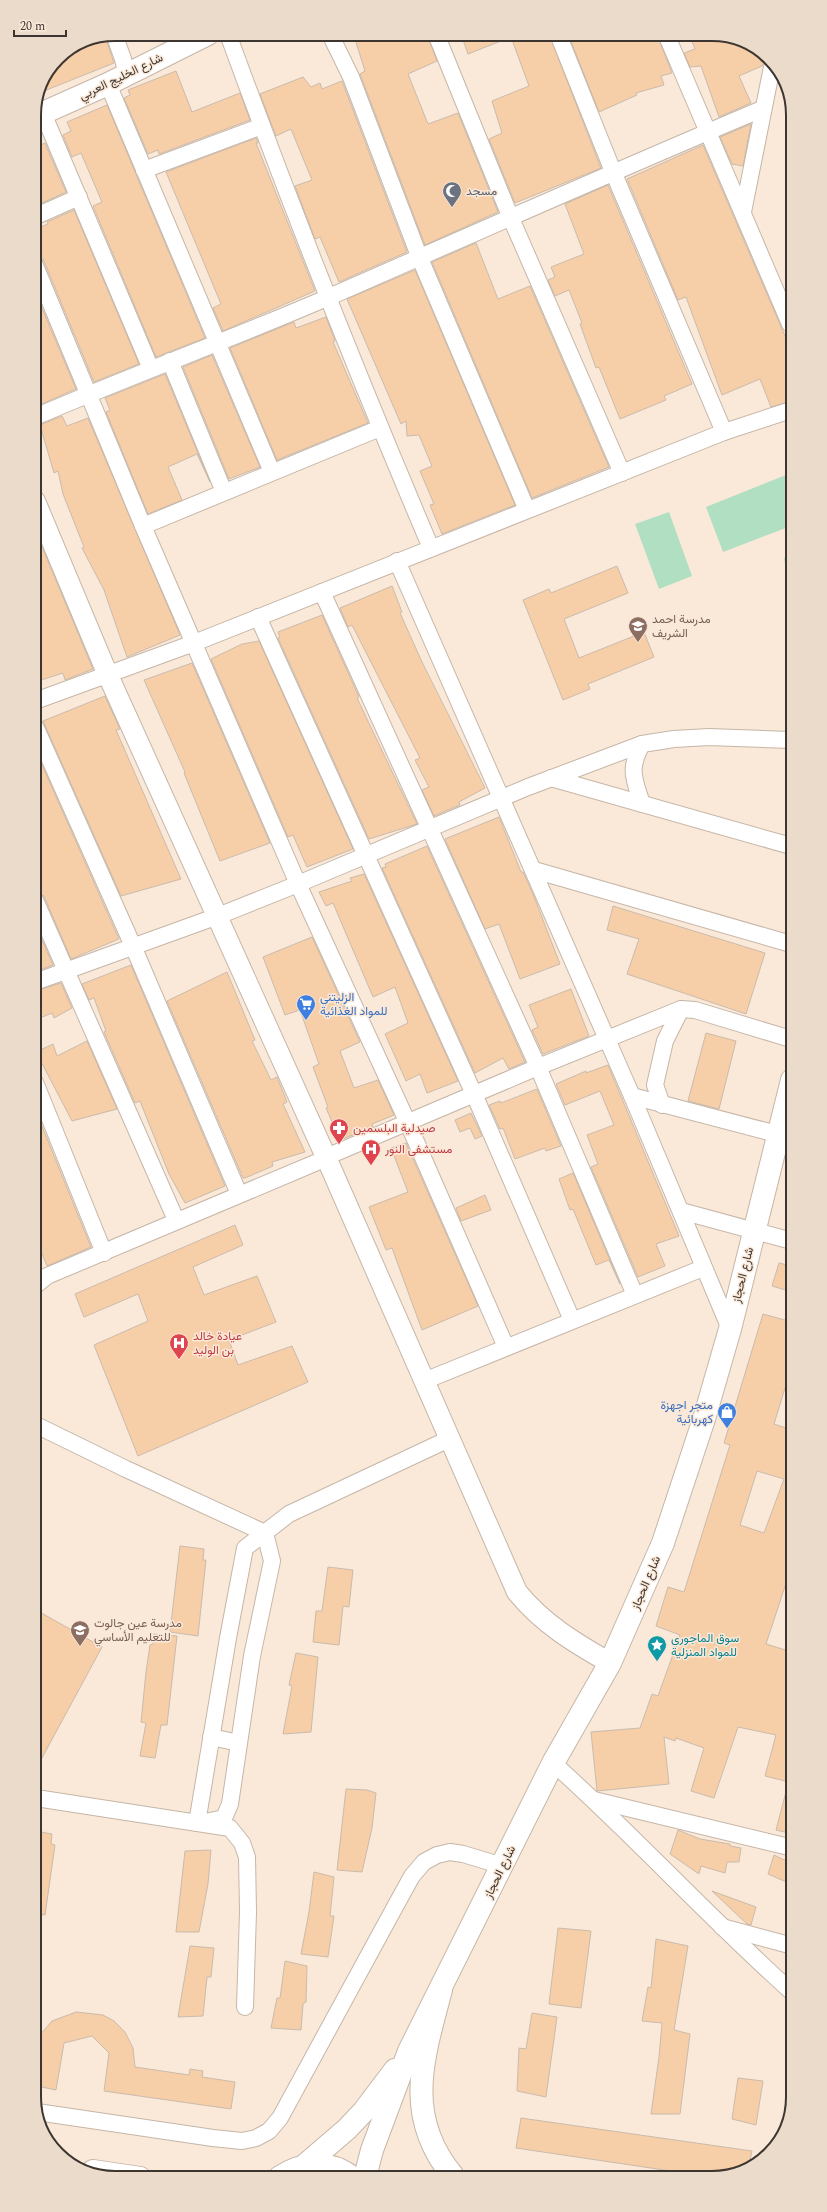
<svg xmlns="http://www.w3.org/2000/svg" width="827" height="2212" font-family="Spectral,Vazirmatn,serif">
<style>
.green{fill:#b1dfc2}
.building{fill:#f6cea8;stroke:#cbbbac;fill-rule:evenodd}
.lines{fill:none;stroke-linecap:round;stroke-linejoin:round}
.minor-casing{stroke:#c6b6a7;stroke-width:18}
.tertiary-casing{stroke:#c6b6a7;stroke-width:22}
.secondary-casing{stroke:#c6b6a7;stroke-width:24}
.primary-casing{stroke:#c6b6a7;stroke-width:24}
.minor{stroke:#fff;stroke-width:16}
.tertiary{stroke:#fff;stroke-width:20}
.secondary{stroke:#fff;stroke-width:22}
.primary{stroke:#fff;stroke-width:22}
.labels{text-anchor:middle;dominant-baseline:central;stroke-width:3;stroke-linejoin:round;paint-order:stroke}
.street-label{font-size:12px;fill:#3d3630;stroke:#fae9d9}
.worship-label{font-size:12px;fill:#5b616d;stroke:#fae9d9;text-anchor:start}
.education-label{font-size:12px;fill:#785e54;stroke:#fae9d9;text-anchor:start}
.shop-label{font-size:12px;fill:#366cbe;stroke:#fae9d9;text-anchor:start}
.health-label{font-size:12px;fill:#be3a42;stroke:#fae9d9;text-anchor:start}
.culture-label{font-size:12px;fill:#0d838f;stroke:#fae9d9;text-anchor:start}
.rim{fill:none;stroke:#3d3630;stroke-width:2}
</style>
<rect width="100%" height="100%" fill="#fae9d9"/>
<g class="green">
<path d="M791 473V526L723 552 706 507Z"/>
<path d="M669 512 692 576 659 589 635 524Z"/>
<path d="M791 557V603L784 558Z"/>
</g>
<g class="building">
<path d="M364 34H427L437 61 408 74 428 124 458 113 498 212 425 245 360 74 365 71 355 39Z"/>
<path d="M461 34H549L601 168 515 203 489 139 502 133 492 101 529 86 511 37 468 54Z"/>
<path d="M568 34H657L672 73 661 76 664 85 636 93 637 95 599 112Z"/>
<path d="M689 34H717L761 51 766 60 762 66 739 76 751 103 719 117 701 66 690 67 684 53 695 49Z"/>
<path d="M105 36 114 63 39 93 42 80 58 58 85 40Z"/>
<path d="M176 71 192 112 240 93 250 120 159 154 158 150 148 154 124 98 130 95 128 90Z"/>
<path d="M303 77 311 87 320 83 322 89 342 81 407 252 339 282 320 237 315 239 295 186 312 180 291 129 276 136 260 94Z"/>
<path d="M107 105 205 338 156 357 93 206 102 202 81 153 72 157 63 135 71 131 67 122Z"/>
<path d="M751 124 743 166 732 164 720 137Z"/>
<path d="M256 138 258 143H256L315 291 223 331 213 308 221 304 166 172Z"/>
<path d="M45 143 66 192 40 204 34 192V148Z"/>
<path d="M703 145 791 350V401L771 407 760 379 722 395 686 297 678 300 627 179Z"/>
<path d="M608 185 692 384 664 396 666 400 620 419 599 367 596 368 580 324 582 323 569 290 555 296 548 280 555 277 551 267 584 254 565 204Z"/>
<path d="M74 210 139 364 94 382 43 259 34 254V230L48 224 47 222Z"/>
<path d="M476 243 498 299 530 286 609 467 532 498 432 262Z"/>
<path d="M415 270 515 505 442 534 430 505 434 504 420 471 432 466 419 435 407 436 406 421 401 424 347 299Z"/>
<path d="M34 289 76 389 35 407 34 321Z"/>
<path d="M326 317 335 341 333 342 368 423 277 460 230 348 294 322 296 328Z"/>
<path d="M212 355 260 467 229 479 183 367Z"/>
<path d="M165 374 210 482 197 454 168 467 182 500 148 514 106 412 110 410 105 398Z"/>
<path d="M62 416 67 426 88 418 180 635 127 657 104 590 82 548 84 547 63 494 58 471 54 473 40 425Z"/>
<path d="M35 530 93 669 65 680 63 673 35 682Z"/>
<path d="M617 566 628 593 564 619 579 658 644 632 654 657 588 684 590 689 563 700 523 600 549 589 551 593Z"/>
<path d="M392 586 402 612 400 613 422 662 485 788 459 802 460 805 434 816 422 790 429 787 415 760 420 758 352 625 348 627 340 608Z"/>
<path d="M322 615 359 697 357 698 417 824 369 839 278 638 280 637 278 632Z"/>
<path d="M259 641 353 849 307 867 293 835 288 837 211 659 242 644Z"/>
<path d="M192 663 270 843 220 861 184 773 185 772 144 680Z"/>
<path d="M105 696 120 729 116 730 181 879 121 896 43 721Z"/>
<path d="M35 749 119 939 71 959 44 896 35 891Z"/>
<path d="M499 817 521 872H523L533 894 560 964 520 979 499 924 485 929 445 839Z"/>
<path d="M427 846 525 1062 509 1069 503 1058 475 1073 382 868 386 867 385 864Z"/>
<path d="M364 874 458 1081 427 1093 420 1074 406 1081 385 1034 408 1023 395 987 373 997 333 903 326 906 319 892 352 881 350 878Z"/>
<path d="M613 906 765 953 746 1014 627 974 639 939 607 930Z"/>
<path d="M35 924 53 965 35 972Z"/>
<path d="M312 937 360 1042 340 1051 354 1088 378 1080 394 1115 372 1124 373 1127 340 1140 326 1108 328 1107 313 1067 319 1064 300 1010 285 1015 263 957Z"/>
<path d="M131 965 225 1186 185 1203 169 1174 140 1101 135 1103 104 1032 106 1031 94 998 89 1000 82 984Z"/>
<path d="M227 972 255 1040 252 1041 271 1080 277 1077 287 1102 283 1104 305 1152 272 1162 273 1166 245 1178H243L167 1001Z"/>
<path d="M61 983 72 1008 54 1018 52 1013 35 1020V991Z"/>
<path d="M571 989 589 1036 543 1054 532 1030 538 1027 529 1005Z"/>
<path d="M706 1033 736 1041 719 1109 688 1101Z"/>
<path d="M87 1041 117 1109 72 1121 36 1052 53 1044 57 1056Z"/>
<path d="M608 1065 679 1236 656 1244 665 1266 638 1277 591 1167 598 1164 587 1135 614 1125 600 1091 565 1105 556 1084 586 1071V1073Z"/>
<path d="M537 1089 561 1146 546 1151 545 1148 515 1159 503 1128 500 1129 489 1105 500 1101 501 1103Z"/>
<path d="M35 1109 91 1247 47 1266 36 1239Z"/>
<path d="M471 1113 482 1136 475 1139 470 1128 460 1132 455 1120Z"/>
<path d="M406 1143 478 1306 422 1330 392 1248 386 1250 369 1207 408 1192 391 1148Z"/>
<path d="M573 1173 620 1284 609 1260 596 1265 573 1209 570 1210 559 1179Z"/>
<path d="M485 1195 491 1210 461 1221 456 1208Z"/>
<path d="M235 1225 243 1245 193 1267 204 1295 257 1276 276 1322 229 1340 238 1365 292 1346 308 1382 138 1456 94 1345 148 1321 138 1294 84 1317 75 1294Z"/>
<path d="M779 1263 792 1266V1292L772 1286Z"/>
<path d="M763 1314 792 1322V1376L789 1375 774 1424 792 1430V1565L766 1644 792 1652V1688L787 1707 792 1708 793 1783 765 1776 776 1735 738 1727 714 1798 691 1791 704 1748 676 1738 675 1741 664 1737 669 1784 597 1791 591 1732 640 1728 652 1694 658 1696 680 1635 656 1626 668 1587 684 1592 730 1445 724 1443ZM757 1471 784 1479 764 1533 740 1525Z"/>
<path d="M180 1546 204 1549 203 1560H206L198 1636 170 1632Z"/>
<path d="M328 1567 353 1570 349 1607 343 1606 339 1645 313 1642 316 1611H322Z"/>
<path d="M36 1610 102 1647 36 1769Z"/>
<path d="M154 1634 177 1636 167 1725H161L155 1758 140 1756 146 1723 141 1722 146 1672 150 1645 153 1644Z"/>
<path d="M296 1653 318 1657 311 1732 283 1734 292 1686 289 1685Z"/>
<path d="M788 1784 793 1785V1834L776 1830Z"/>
<path d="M346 1789 367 1790 376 1793 372 1828 362 1872 337 1870Z"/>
<path d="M678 1830 700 1839 730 1844V1846L741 1848 739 1862H727L725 1873 701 1866 699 1874 670 1854Z"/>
<path d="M36 1831 52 1834 51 1844 55 1845 45 1915 37 1914Z"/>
<path d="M211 1850 208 1884 199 1932H176L185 1851Z"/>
<path d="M774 1855 793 1864V1885L768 1874Z"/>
<path d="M314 1872 334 1877 330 1916H334L328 1957 301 1954 309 1912Z"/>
<path d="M712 1891 756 1907 751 1925 747 1924Z"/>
<path d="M558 1928 591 1931 581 2008 549 2004Z"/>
<path d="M656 1939 688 1946 674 2030 690 2034 680 2114H651L659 2057 662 2023 642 2021 648 1987 651 1988Z"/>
<path d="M190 1946 214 1948 211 1977H207L203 2016 178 2017Z"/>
<path d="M285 1961 307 1966 306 2002 303 2004 301 2030 271 2028 277 1998H280Z"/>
<path d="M76 2012 103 2015 114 2021 125 2032 133 2048 135 2067 189 2075 190 2069 203 2071 202 2077 235 2082 231 2109 104 2091 109 2053 92 2036 64 2043 56 2090 37 2086V2046L39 2036 52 2021Z"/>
<path d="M532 2013 557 2017 546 2097 517 2091 519 2048 526 2049Z"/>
<path d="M738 2078 763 2081 756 2125 732 2119Z"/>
<path d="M521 2118 752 2151 749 2164 733 2175H698L516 2148Z"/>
</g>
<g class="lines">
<defs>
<g id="minor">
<path d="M114 34 123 59 127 75"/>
<path d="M228 34C291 207 359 379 431 548"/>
<path d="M330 34 351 77 419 256 527 510"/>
<path d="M436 34 510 216 622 473"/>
<path d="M558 34 614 174 724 432"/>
<path d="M666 34 790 324"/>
<path d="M108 84 272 472"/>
<path d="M43 113 151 369"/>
<path d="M144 170 262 126"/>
<path d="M743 212 772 67"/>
<path d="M34 217 79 197"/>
<path d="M34 263 143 526 298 884 407 1121 506 1347"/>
<path d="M170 361 224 492"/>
<path d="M35 417C132 375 232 339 329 297 473 234 617 170 762 109"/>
<path d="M143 526 380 428"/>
<path d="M397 561 632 1096 730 1329"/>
<path d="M322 592 538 1067 635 1295"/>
<path d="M258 617 474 1094 572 1320"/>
<path d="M35 701 194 643 724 432 791 410"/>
<path d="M35 726 133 946 239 1194"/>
<path d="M642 744C628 770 634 778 642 804"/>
<path d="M551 778 791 846"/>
<path d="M534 870 791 944"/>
<path d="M35 900 176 1220"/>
<path d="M35 982 218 916 298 884 528 787 642 744 674 739 709 737 791 740"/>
<path d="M35 1082 104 1253"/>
<path d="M632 1096 792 1138"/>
<path d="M662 1105 655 1085 665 1041 681 1009"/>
<path d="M326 1157 538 1067 681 1009 695 1010 791 1039"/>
<path d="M681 1211 792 1241"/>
<path d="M36 1285 47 1276 315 1163"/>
<path d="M424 1381 703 1268"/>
<path d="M36 1425 126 1469 265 1533"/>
<path d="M211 1737 239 1743"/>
<path d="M553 1763C636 1837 710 1919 793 1993"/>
<path d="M36 1798 230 1828 242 1843 247 1857 248 1912 245 2007"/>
<path d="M594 1800 793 1848"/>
<path d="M205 1822 224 1818 230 1804 252 1656 272 1561 265 1533"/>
<path d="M197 1823 228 1638 245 1548 289 1514 449 1439"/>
<path d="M722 1927 793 1946"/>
<path d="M37 2112 213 2138 242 2141 256 2138 269 2131 280 2118 396 1905 412 1876 424 1862 437 1855 450 1852 463 1854 503 1866"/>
</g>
<path id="tertiary" d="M35 501 107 673 326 1157 517 1592C543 1624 575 1643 610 1663"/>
<g id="secondary">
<path d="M34 117 108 84 208 34"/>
<path d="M305 2165 347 2129 364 2111 395 2070"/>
<path d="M280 2177C303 2162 329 2160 352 2177"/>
<path d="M365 2177 372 2150 409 2051 553 1763 610 1663 663 1543 704 1419 730 1329 792 1080"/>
</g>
<g id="primary">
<path d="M441 1990C423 2058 403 2116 453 2176"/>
<path d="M93 2171 140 2178"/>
</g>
</defs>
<use href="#minor" class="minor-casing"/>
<use href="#tertiary" class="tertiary-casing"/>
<use href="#secondary" class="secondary-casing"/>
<use href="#primary" class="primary-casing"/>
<use href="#minor" class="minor"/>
<use href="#tertiary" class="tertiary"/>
<use href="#secondary" class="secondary"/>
<use href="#primary" class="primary"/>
</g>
<defs>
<symbol id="mosque-pin" viewBox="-11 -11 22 30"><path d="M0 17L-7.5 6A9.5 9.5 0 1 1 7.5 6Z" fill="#6b7280" stroke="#fae9d9"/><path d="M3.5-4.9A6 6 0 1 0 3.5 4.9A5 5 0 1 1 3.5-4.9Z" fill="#fff"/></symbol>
<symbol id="school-pin" viewBox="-11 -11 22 30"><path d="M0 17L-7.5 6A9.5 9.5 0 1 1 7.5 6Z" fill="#8d6e63" stroke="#fae9d9"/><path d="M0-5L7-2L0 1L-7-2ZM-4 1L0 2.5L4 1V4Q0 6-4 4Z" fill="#fff"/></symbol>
<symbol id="supermarket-pin" viewBox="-11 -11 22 30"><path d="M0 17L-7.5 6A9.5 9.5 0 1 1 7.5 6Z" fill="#3f7fe0" stroke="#fae9d9"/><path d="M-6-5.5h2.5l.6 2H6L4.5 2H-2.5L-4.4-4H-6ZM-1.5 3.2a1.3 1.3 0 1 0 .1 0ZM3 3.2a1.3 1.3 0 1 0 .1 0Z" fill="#fff"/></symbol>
<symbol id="pharmacy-pin" viewBox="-11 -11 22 30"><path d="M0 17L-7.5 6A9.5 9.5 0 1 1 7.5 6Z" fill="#e0444e" stroke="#fae9d9"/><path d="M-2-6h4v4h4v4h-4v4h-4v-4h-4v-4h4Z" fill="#fff"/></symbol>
<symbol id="hospital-pin" viewBox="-11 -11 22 30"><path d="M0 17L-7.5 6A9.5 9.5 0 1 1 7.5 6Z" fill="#e0444e" stroke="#fae9d9"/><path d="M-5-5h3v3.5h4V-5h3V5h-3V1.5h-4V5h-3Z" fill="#fff"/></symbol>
<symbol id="shop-pin" viewBox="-11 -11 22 30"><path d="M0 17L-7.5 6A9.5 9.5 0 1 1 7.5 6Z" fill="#3f7fe0" stroke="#fae9d9"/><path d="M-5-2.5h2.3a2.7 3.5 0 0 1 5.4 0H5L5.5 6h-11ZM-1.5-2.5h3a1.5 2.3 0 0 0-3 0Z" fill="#fff"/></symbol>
<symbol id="sight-pin" viewBox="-11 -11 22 30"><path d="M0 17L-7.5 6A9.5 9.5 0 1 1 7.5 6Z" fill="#0f9aa8" stroke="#fae9d9"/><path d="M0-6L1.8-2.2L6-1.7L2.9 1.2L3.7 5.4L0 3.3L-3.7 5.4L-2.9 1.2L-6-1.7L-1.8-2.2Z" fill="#fff"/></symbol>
</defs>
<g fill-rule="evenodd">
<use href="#mosque-pin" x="441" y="180" width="22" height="30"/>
<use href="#school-pin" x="627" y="615" width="22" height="30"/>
<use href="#supermarket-pin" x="295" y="993" width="22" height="30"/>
<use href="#pharmacy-pin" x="328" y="1117" width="22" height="30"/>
<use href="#hospital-pin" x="360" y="1138" width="22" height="30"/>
<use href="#hospital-pin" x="168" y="1332" width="22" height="30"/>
<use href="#shop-pin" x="716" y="1401" width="22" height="30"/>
<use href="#school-pin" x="69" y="1619" width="22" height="30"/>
<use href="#sight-pin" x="646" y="1634" width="22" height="30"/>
</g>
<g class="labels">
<g class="street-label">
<text transform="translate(121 77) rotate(-26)">شارع الخليج العربي</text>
<text transform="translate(743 1275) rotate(-76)">شارع الحجاز</text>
<text transform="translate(646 1583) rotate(-67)">شارع الحجاز</text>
<text transform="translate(500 1872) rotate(-64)">شارع الحجاز</text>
</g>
<g class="worship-label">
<text x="466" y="191">مسجد</text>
</g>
<g class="education-label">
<text x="652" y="619">مدرسة احمد<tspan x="652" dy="14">الشريف</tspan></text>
<text x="94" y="1623">مدرسة عين جالوت<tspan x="94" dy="14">للتعليم الأساسي</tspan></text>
</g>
<g class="shop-label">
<text x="320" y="997">الزليتني<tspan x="320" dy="14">للمواد الغذائية</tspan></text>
<text x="713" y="1405" text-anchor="end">متجر اجهزة<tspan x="713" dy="14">كهربائية</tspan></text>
</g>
<g class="health-label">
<text x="353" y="1128">صيدلية البلسمين</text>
<text x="385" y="1149">مستشفى النور</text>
<text x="193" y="1336">عيادة خالد<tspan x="193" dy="14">بن الوليد</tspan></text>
</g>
<g class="culture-label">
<text x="671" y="1638">سوق الماجوري<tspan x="671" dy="14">للمواد المنزلية</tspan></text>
</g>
</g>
<path d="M0 0H827V2212H0ZM115 41H712A74 74 0 0 1 786 115V2097A74 74 0 0 1 712 2171H115A74 74 0 0 1 41 2097V115A74 74 0 0 1 115 41Z" fill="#ebdbcb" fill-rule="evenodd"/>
<path class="rim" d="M115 41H712A74 74 0 0 1 786 115V2097A74 74 0 0 1 712 2171H115A74 74 0 0 1 41 2097V115A74 74 0 0 1 115 41Z"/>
<path d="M14 30v6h52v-6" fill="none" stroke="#3d3630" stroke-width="2"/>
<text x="20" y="30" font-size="12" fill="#3d3630" stroke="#fae9d9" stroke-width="3" paint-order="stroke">20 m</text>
</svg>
